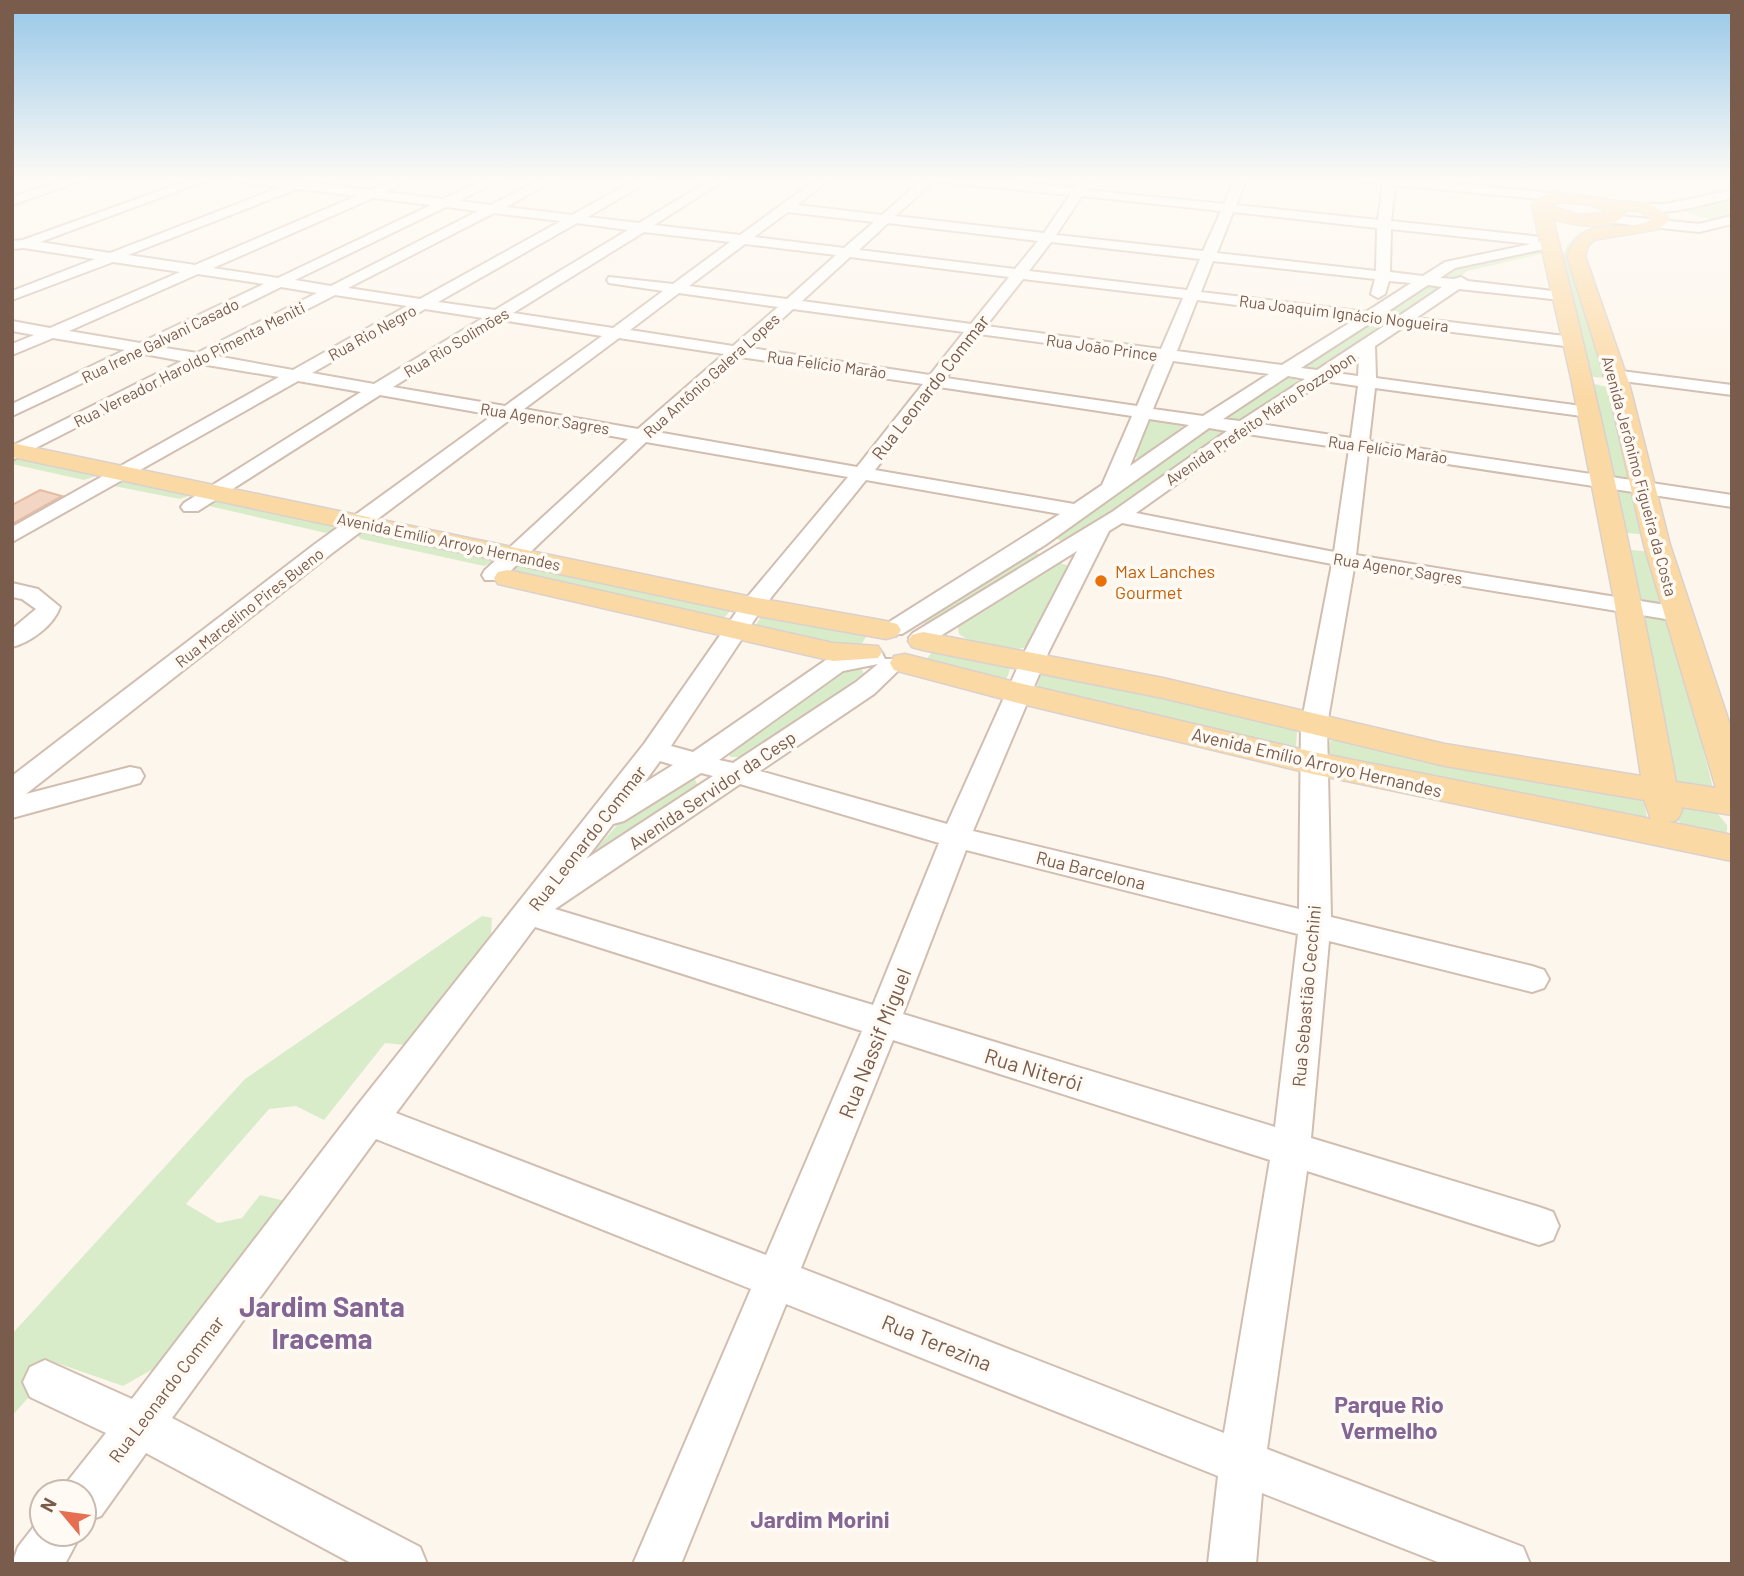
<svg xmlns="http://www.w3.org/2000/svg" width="1744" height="1576" font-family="Barlow,sans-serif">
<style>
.green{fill:#d8ecc9}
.building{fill:#f3d5c3;stroke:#e6bba3;stroke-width:2}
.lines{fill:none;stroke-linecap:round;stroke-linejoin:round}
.minor-casing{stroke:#d1beb0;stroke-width:4}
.major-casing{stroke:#dad1cd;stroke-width:3}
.minor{fill:#fff;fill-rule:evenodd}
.major{fill:#fbd9a5;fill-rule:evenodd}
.food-dot{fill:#e8710a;stroke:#fffaf3;stroke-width:2.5}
.labels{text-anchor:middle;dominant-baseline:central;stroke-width:7;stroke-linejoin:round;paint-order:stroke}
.far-street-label{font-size:16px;fill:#7a5c4d;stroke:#fffaf3}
.street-label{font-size:18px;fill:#7a5c4d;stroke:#fffaf3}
.food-label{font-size:18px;fill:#c56008;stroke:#fffaf3;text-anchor:start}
.near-street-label{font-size:21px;fill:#7a5c4d;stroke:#fffaf3}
.near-neighbourhood-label{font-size:23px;font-weight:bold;fill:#846695;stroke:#fffaf3}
.near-district-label{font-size:28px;font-weight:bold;fill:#846695;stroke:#fffaf3}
</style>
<rect width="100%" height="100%" fill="#fdf6ec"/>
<g class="green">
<path d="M1732 197V216C1714 221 1698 219 1682 209Z"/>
<path d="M1617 223 1643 225 1578 241 1607 378 1594 377 1586 373 1556 256 1565 252C1572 231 1597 226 1617 223Z"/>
<path d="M1542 248 1545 253 1467 271 1456 280 1440 278 1452 269Z"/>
<path d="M1427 285 1438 286 1442 290 1401 316 1387 314 1386 313Z"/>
<path d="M1373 321 1384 323 1386 326 1317 370 1301 369Z"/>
<path d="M1281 378H1292L1299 381 1240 422 1225 419V416Z"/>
<path d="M1595 384 1615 389 1634 479 1629 482 1606 475 1590 386Z"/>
<path d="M1147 418 1186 424 1143 457 1137 458 1131 455Z"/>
<path d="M1206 428H1217L1224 432 1074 538 1061 541 1054 537Z"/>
<path d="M16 457 99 475 84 480 12 464V459Z"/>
<path d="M122 479 194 494 180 499 114 486 113 484Z"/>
<path d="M1616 485 1637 492 1649 535 1627 533 1617 527Z"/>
<path d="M215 499 344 525 326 533 209 506Z"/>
<path d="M365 530 499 558 484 566 361 539 357 535Z"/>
<path d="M1631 550 1643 551 1652 556 1669 606 1662 608 1635 600 1624 554Z"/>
<path d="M1034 551 1042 556 930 626 921 622Z"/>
<path d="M514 561 727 606 730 611 725 617 716 620 510 573Z"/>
<path d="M1060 563 1073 567 1031 644C1015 656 975 646 959 634L958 627Z"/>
<path d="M1643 614 1659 617 1671 623 1713 788 1682 787 1671 779Z"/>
<path d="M770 615 868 634 859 648 760 630 755 626 761 617Z"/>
<path d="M935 648 1005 664 1010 670 1006 680 996 683 926 660Z"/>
<path d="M855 667 861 668 864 674 744 757H731L726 753 842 669Z"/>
<path d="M1051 673 1288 725 1297 732 1296 746 1286 749 1047 694 1037 687 1040 676Z"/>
<path d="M1339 738 1631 793 1644 803 1647 817 1635 822 1339 762 1329 753 1330 741Z"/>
<path d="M687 778H694L699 787 594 857 595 850 625 816Z"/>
<path d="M1681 804 1716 812 1727 825V831L1723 835 1682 825 1674 815Z"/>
<path d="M482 916 492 918 491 934 482 949 462 971 405 1045 385 1043 324 1120 296 1106 269 1109 186 1204 218 1223 242 1218 260 1195 285 1201 155 1368 123 1386 54 1362 42 1367 27 1383 28 1398 12 1416V1334L245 1079Z"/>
</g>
<path class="building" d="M40 490 62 496 12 524V505Z"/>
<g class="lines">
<defs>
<g id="minor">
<path d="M70 178H88L12 205V197Z"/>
<path d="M195 178H213L40 242 110 253 281 187 241 182 235 178H271L370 190 398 178H414L386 192 443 199 487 178H503L459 201 491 205 544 178H559L506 207 572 215 639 178H654L588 217 639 223 714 178H728L654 225 740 235 818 178H832L797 205 882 215 924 178H975L1075 188 1082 178H1094L1086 190 1224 204 1235 178H1247L1236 205 1378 220 1383 184 1362 182 1356 178H1400L1583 196 1585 199 1579 203 1395 185 1391 221 1533 236 1538 237V242L1549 240 1556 244 1549 248 1455 268 1440 278 1454 279 1461 277 1468 281 1561 292 1568 296 1561 300 1459 289 1416 318 1573 337 1581 342 1573 347 1405 326 1375 346 1376 378 1589 407 1598 412 1595 416 1589 417 1375 388 1369 441 1732 495V507L1368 452 1356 555 1678 607 1686 609 1690 614 1686 619 1678 621 1354 568 1327 725 1331 917 1532 966 1544 970 1549 979 1544 988 1532 992 1329 941 1311 1138 1539 1207 1553 1212 1559 1226 1553 1240 1539 1245 1307 1171 1267 1449 1523 1547 1530 1564H1443L1262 1493 1256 1564H1208L1218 1476 786 1304 681 1564H633L751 1289 376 1139 172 1418 420 1547 427 1564H353L146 1453 101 1516 84 1522V1492H63L67 1482 106 1433 30 1397 23 1382 30 1367 45 1360 132 1399 356 1107 644 744 744 601 848 477 646 442 501 580H485L482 575 485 570 628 439 512 418 331 554 26 794 130 767 140 769 144 776 140 783 12 818V776L315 544 493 415 380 395 198 511H184L181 507 184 503 361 392 298 381 12 542V527L279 377 201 364 12 460V446L182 361 144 354 12 416V404L125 350 53 338 12 355V344L34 335 12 331V321L50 328 180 272 113 262 12 300V291L95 259 24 248 12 249V241L23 240ZM936 180 940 182 1070 195 1044 233 895 216ZM297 189 356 196 195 265 128 255ZM1082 196 1221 211 1203 251 1056 235ZM373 198 431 205 278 278 213 268ZM446 207 478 211 331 286 295 280ZM788 212 874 222 844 248 754 237ZM1233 212 1377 228 1376 271 1217 253ZM494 213 561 221 420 299 348 288ZM577 223 628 230 495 310 438 302ZM888 223 1038 241 1015 269 859 250ZM1391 229 1531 244 1445 262 1423 276 1390 272ZM644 232 730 242 673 284 609 277 607 280 609 283 663 291 613 328 513 313ZM1051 242 1200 259 1187 290 1029 271ZM745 244 836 255 787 299 689 286ZM850 257 1009 277 971 324 802 301ZM1213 261 1375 279 1371 294 1378 298 1385 294 1389 281 1411 283 1366 312 1201 292ZM198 274 264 284 140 343 69 331ZM1023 279 1183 298 1161 349 986 326ZM1428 285 1442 287 1399 316 1384 314ZM281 287 317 293 197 353 159 347ZM679 293 778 307 733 346 630 330ZM335 295 407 306 293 370 216 356ZM1197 300 1354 320 1282 365 1177 351ZM425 309 483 318 374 384 312 373ZM793 309 964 332 930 375 750 348ZM501 320 602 336 505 406 393 387ZM1372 322 1387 324 1317 370 1301 368ZM979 334 1157 358 1137 406 946 378ZM619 338 724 354 638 429 524 409ZM740 357 923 384 857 467 657 432ZM1359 357 1358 376 1336 373ZM1173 361 1269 374 1203 416 1153 409ZM1288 376 1305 379 1240 421 1223 419ZM1324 381 1358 386 1351 438 1260 424ZM939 387 1132 416 1102 485 1074 504 875 470ZM1149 419 1189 425 1130 466ZM1209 428 1227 431 1112 512 913 633 909 638 913 643 921 645 929 643 1077 551 1025 651 947 824 760 771 874 694 905 664 902 659H885L882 653 873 651 826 660 693 752 671 746 761 610 866 480 1060 514 886 624 882 629 886 634H902L1045 545ZM1247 434 1349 449 1334 552 1136 513ZM1122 523 1332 564 1301 725 1299 909 973 831 1049 651 1109 531ZM878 664 856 682 733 763 719 760 843 671ZM660 761 673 765 644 783ZM701 773 713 776 586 859 613 824 624 821ZM740 784 939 843 873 1005 555 909ZM966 850 1298 934 1275 1127 903 1014ZM535 927 862 1031 766 1255 396 1113ZM893 1040 1270 1160 1224 1433 801 1268Z"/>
<path d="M1732 190V198C1712 202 1656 220 1641 208L1647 204H1666Z"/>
<path d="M1610 215 1699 224 1732 216V224L1699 232 1605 222 1604 219Z"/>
<path d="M1613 370 1732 385V395L1607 379 1604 375 1607 371Z"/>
<path d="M12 583 38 589 60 607C54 625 30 643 12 647V629L36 609 22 599 12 597Z"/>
<path d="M42 1516V1534H81L65 1564H12L18 1547Z"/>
</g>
<g id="major">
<path d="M1553 193C1573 193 1589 196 1609 200 1632 204 1653 197 1669 220L1659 229 1594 240 1588 246 1585 256 1629 383 1670 545 1732 731V815L1681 807 1682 811 1677 820 1669 822 1732 835V861L1313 774 1018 703 894 670 890 663 894 656 905 654 1019 683 1313 752 1651 819 1644 800 1445 766 1163 698 923 650 912 647 908 641 912 635 923 632 1163 678 1445 744 1641 776 1615 605 1571 378 1532 206 1539 197ZM1561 202 1593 205 1608 213 1578 215 1549 205ZM1623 210 1640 211 1652 219C1622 237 1583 210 1567 256L1607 383 1644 545 1716 788 1676 782C1641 593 1600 406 1553 219 1574 225 1609 233 1626 214Z"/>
<path d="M12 443 752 597 886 621 897 624 901 630 897 636 886 639 752 615 12 457Z"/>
<path d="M508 570 833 643 878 646 882 652 878 658 833 661 498 584 494 578 498 572Z"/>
</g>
</defs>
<use href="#minor" class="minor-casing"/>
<use href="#major" class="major-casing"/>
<use href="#minor" class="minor"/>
<use href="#major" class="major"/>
</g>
<linearGradient id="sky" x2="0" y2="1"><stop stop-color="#97c7e8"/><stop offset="0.45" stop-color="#fefbf6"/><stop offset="1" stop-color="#fefbf6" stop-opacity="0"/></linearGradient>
<rect width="1744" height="399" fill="url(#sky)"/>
<circle class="food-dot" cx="1101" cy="581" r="7"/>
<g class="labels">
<g class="far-street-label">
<text transform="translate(1344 313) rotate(7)">Rua Joaquim Ignácio Nogueira</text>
<text transform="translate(372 332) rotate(-29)">Rua Rio Negro</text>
<text transform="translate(160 340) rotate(-26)">Rua Irene Galvani Casado</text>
<text transform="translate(456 342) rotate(-31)">Rua Rio Solimões</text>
<text transform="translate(1102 347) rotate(8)">Rua João Prince</text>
<text transform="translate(189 364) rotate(-27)">Rua Vereador Haroldo Pimenta Meniti</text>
<text transform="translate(827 364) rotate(8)">Rua Felício Marão</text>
<text transform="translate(711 375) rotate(-42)">Rua Antônio Galera Lopes</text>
<text transform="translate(545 418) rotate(9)">Rua Agenor Sagres</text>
<text transform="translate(1260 418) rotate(-34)">Avenida Prefeito Mário Pozzobon</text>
<text transform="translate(1388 449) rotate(8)">Rua Felício Marão</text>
<text transform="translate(1640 476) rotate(75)">Avenida Jerônimo Figueira da Costa</text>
<text transform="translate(449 541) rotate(12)">Avenida Emílio Arroyo Hernandes</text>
<text transform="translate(1398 568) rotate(9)">Rua Agenor Sagres</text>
<text transform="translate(249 607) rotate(-38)">Rua Marcelino Pires Bueno</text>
</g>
<g class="street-label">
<text transform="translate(930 387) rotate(-52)">Rua Leonardo Commar</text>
<text transform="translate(1317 762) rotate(13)">Avenida Emílio Arroyo Hernandes</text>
<text transform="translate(712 790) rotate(-34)">Avenida Servidor da Cesp</text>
<text transform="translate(587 838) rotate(-52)">Rua Leonardo Commar</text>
<text transform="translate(1091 870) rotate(14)">Rua Barcelona</text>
<text transform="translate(1306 996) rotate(-85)">Rua Sebastião Cecchini</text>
<text transform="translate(166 1389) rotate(-53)">Rua Leonardo Commar</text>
</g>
<g class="food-label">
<text x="1115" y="571">Max Lanches<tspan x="1115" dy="21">Gourmet</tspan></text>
</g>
<g class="near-street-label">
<text transform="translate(874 1043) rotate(-68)">Rua Nassif Miguel</text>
<text transform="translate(1034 1069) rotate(17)">Rua Niterói</text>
<text transform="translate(937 1342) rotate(22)">Rua Terezina</text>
</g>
<g class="near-neighbourhood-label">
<text x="1389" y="1404">Parque Rio<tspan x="1389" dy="26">Vermelho</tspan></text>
<text x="820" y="1519">Jardim Morini</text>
</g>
<g class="near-district-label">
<text x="322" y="1306">Jardim Santa<tspan x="322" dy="32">Iracema</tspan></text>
</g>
</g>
<rect width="1744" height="1576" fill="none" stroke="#7a5c4d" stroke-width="28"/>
<g transform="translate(63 1513) rotate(299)"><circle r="33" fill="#fffaf3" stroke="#cabbb1" stroke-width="2"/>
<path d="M0-5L12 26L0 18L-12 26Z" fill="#e76f51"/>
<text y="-10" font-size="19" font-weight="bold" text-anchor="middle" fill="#7a5c4d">N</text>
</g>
</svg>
